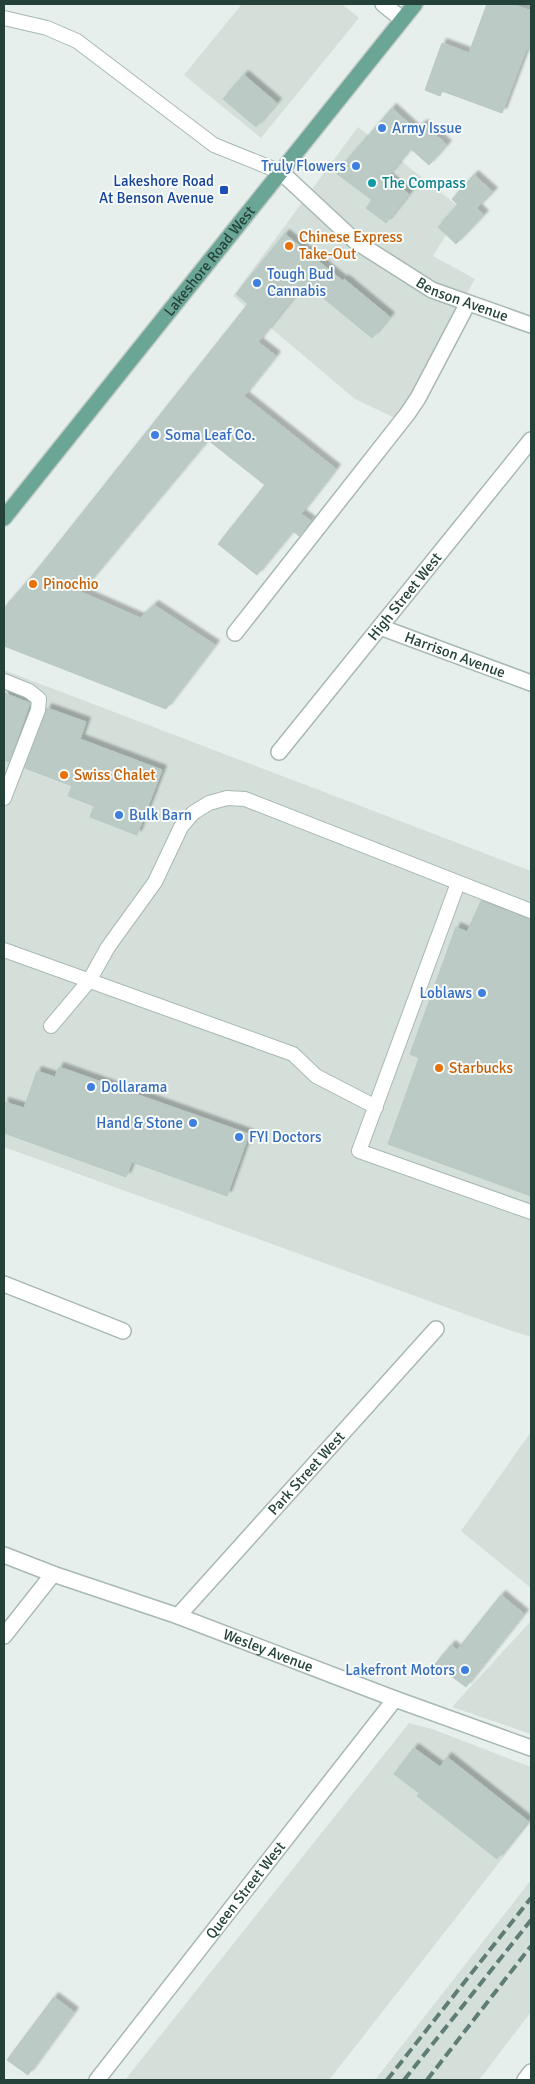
<svg xmlns="http://www.w3.org/2000/svg" width="535" height="2084" font-family="Signika,sans-serif">
<style>
.built{fill:#d4dfda}
.building{fill:#bbcac4;stroke:#b8c9c2;filter:url(#shadow)}
.lines{fill:none;stroke-linecap:round;stroke-linejoin:round}
.lane-casing{stroke:#a8b8b2;stroke-width:16}
.street-casing{stroke:#a8b8b2;stroke-width:18}
.primary-casing{stroke:#c2cac8;stroke-width:18}
.lane{stroke:#fff;stroke-width:14}
.street{stroke:#fff;stroke-width:15}
.primary{stroke:#6aa596;stroke-width:15}
.rail{stroke:#5f7d75;stroke-width:4;stroke-dasharray:10 5;stroke-linecap:butt}
.shop-dot{fill:#3f7fe0;stroke:#f7fbf9;stroke-width:2}
.culture-dot{fill:#0f9aa8;stroke:#f7fbf9;stroke-width:2}
.transit-dot{fill:#1a4fb4;stroke:#f7fbf9;stroke-width:2}
.food-dot{fill:#e8710a;stroke:#f7fbf9;stroke-width:2}
.labels{text-anchor:middle;dominant-baseline:central;stroke-width:4;stroke-linejoin:round;paint-order:stroke}
.shop-label{font-size:15px;fill:#366cbe;stroke:#f7fbf9;text-anchor:start}
.transit-label{font-size:15px;fill:#164399;stroke:#f7fbf9;text-anchor:end}
.culture-label{font-size:15px;fill:#0d838f;stroke:#f7fbf9;text-anchor:start}
.food-label{font-size:15px;fill:#c56008;stroke:#f7fbf9;text-anchor:start}
.street-label{font-size:15px;fill:#24423a;stroke:#f7fbf9}
</style>
<defs>
<filter id="shadow"><feDropShadow dx="4.5" dy="-4.5" stdDeviation="1" flood-color="#0004"/></filter>
</defs>
<rect width="100%" height="100%" fill="#e6efeb"/>
<g class="built">
<path d="M242 4H342L359 18 261 138 184 75Z"/>
<path d="M358 127 462 209 433 256 475 279 397 419 355 399 233 296Z"/>
<path d="M4 670 531 871V1337L509 1330 4 1147Z"/>
<path d="M531 1432V1588L461 1531Z"/>
<path d="M531 1621V1734L452 1707Z"/>
<path d="M409 1723 432 1729 531 1767V1822L329 2080H125Z"/>
<path d="M531 1880V2012L479 2080H375Z"/>
</g>
<g class="building">
<path d="M487 4H512L531 11V51L526 49 502 113 442 91 440 96 425 90 442 43 469 53Z"/>
<path d="M244 75 277 103 256 127 223 99Z"/>
<path d="M392 108 416 130 423 124 447 145 429 165 411 149 387 177 409 194 386 223 366 208 372 200 336 173Z"/>
<path d="M474 175 493 192 477 208 484 215 456 244 438 227 458 205 452 199Z"/>
<path d="M285 234 343 281 344 279 390 317 372 338 305 283 258 342 276 356 244 396 336 469 301 514 311 521 299 536 293 531 257 575 218 544 265 485 208 440 81 592 140 618 154 605 215 645 166 709 4 646V608L32 576 248 304 236 294Z"/>
<path d="M4 693 30 703 9 762 4 760Z"/>
<path d="M47 708 86 722 80 739 162 770 137 835 90 817 94 806 68 796 72 786 25 768Z"/>
<path d="M481 901 531 920V1196L388 1144 419 1058 410 1054 456 927 467 932Z"/>
<path d="M59 1067 249 1134 227 1196 132 1162 126 1177 4 1133V1102L24 1108 37 1071 55 1077Z"/>
<path d="M501 1595 524 1614 466 1687 435 1664 451 1645 457 1650Z"/>
<path d="M414 1748 440 1767 447 1757 528 1821 497 1859 417 1796 419 1793 394 1774Z"/>
<path d="M54 1997 74 2012 28 2075 7 2060Z"/>
</g>
<g class="lines">
<defs>
<g id="lane">
<path d="M4 18 47 28 77 41 214 145 281 172"/>
<path d="M4 681 29 691 39 699 38 710 4 798"/>
<path d="M458 883 359 1151 531 1212"/>
<path d="M4 950 293 1054 316 1076 376 1107"/>
<path d="M51 1026 89 981 108 947 155 882 181 827 193 813 209 803 227 798 245 799 531 911"/>
</g>
<g id="street">
<path d="M383 4 402 19"/>
<path id="s1" d="M281 172 355 241 432 290 531 325"/>
<path id="s2" d="M380 627 531 683"/>
<path d="M235 633 408 413 418 398 468 303"/>
<path id="s3" d="M279 752 531 440"/>
<path d="M4 1284 123 1331"/>
<path id="s4" d="M4 1555 53 1574 178 1616 395 1699 531 1748"/>
<path id="s5" d="M178 1616 436 1329"/>
<path d="M4 1636 53 1574"/>
<path id="s6" d="M97 2080 395 1699"/>
<path d="M525 2080 531 2072"/>
</g>
<g id="primary">
<path id="s7" d="M4 518 415 4"/>
</g>
</defs>
<use href="#lane" class="lane-casing"/>
<use href="#street" class="street-casing"/>
<use href="#primary" class="primary-casing"/>
<use href="#lane" class="lane"/>
<use href="#street" class="street"/>
<use href="#primary" class="primary"/>
<g class="rail">
<path d="M387 2080 531 1898"/>
<path d="M404 2080 531 1920"/>
<path d="M427 2080 531 1946"/>
</g>
</g>
<g class="shop-dot">
<circle cx="382" cy="128" r="5"/>
<circle cx="356" cy="166" r="5"/>
<circle cx="257" cy="283" r="5"/>
<circle cx="155" cy="435" r="5"/>
<circle cx="119" cy="815" r="5"/>
<circle cx="482" cy="993" r="5"/>
<circle cx="91" cy="1087" r="5"/>
<circle cx="193" cy="1123" r="5"/>
<circle cx="239" cy="1137" r="5"/>
<circle cx="465" cy="1670" r="5"/>
</g>
<circle class="culture-dot" cx="372" cy="183" r="5"/>
<rect class="transit-dot" x="219" y="185" width="10" height="10" rx="2.5"/>
<g class="food-dot">
<circle cx="289" cy="246" r="5"/>
<circle cx="33" cy="584" r="5"/>
<circle cx="64" cy="775" r="5"/>
<circle cx="439" cy="1068" r="5"/>
</g>
<g class="labels">
<g class="shop-label">
<text x="392" y="128">Army Issue</text>
<text x="346" y="166" text-anchor="end">Truly Flowers</text>
<text x="267" y="274">Tough Bud<tspan x="267" dy="17">Cannabis</tspan></text>
<text x="165" y="435">Soma Leaf Co.</text>
<text x="129" y="815">Bulk Barn</text>
<text x="472" y="993" text-anchor="end">Loblaws</text>
<text x="101" y="1087">Dollarama</text>
<text x="183" y="1123" text-anchor="end">Hand &amp; Stone</text>
<text x="249" y="1137">FYI Doctors</text>
<text x="455" y="1670" text-anchor="end">Lakefront Motors</text>
</g>
<g class="transit-label">
<text x="214" y="181">Lakeshore Road<tspan x="214" dy="17">At Benson Avenue</tspan></text>
</g>
<g class="culture-label">
<text x="382" y="183">The Compass</text>
</g>
<g class="food-label">
<text x="299" y="237">Chinese Express<tspan x="299" dy="17">Take-Out</tspan></text>
<text x="43" y="584">Pinochio</text>
<text x="74" y="775">Swiss Chalet</text>
<text x="449" y="1068">Starbucks</text>
</g>
<g class="street-label">
<text stroke="none"><textPath href="#s7" startOffset="329">Lakeshore Road West</textPath></text>
<text stroke="none"><textPath href="#s1" startOffset="224">Benson Avenue</textPath></text>
<text stroke="none"><textPath href="#s3" startOffset="200">High Street West</textPath></text>
<text stroke="none"><textPath href="#s2" startOffset="80">Harrison Avenue</textPath></text>
<text stroke="none"><textPath href="#s5" startOffset="192">Park Street West</textPath></text>
<text stroke="none"><textPath href="#s4" startOffset="281">Wesley Avenue</textPath></text>
<text stroke="none"><textPath href="#s6" startOffset="241">Queen Street West</textPath></text>
</g>
</g>
<rect width="535" height="2084" fill="none" stroke="#24423a" stroke-width="10"/>
</svg>
